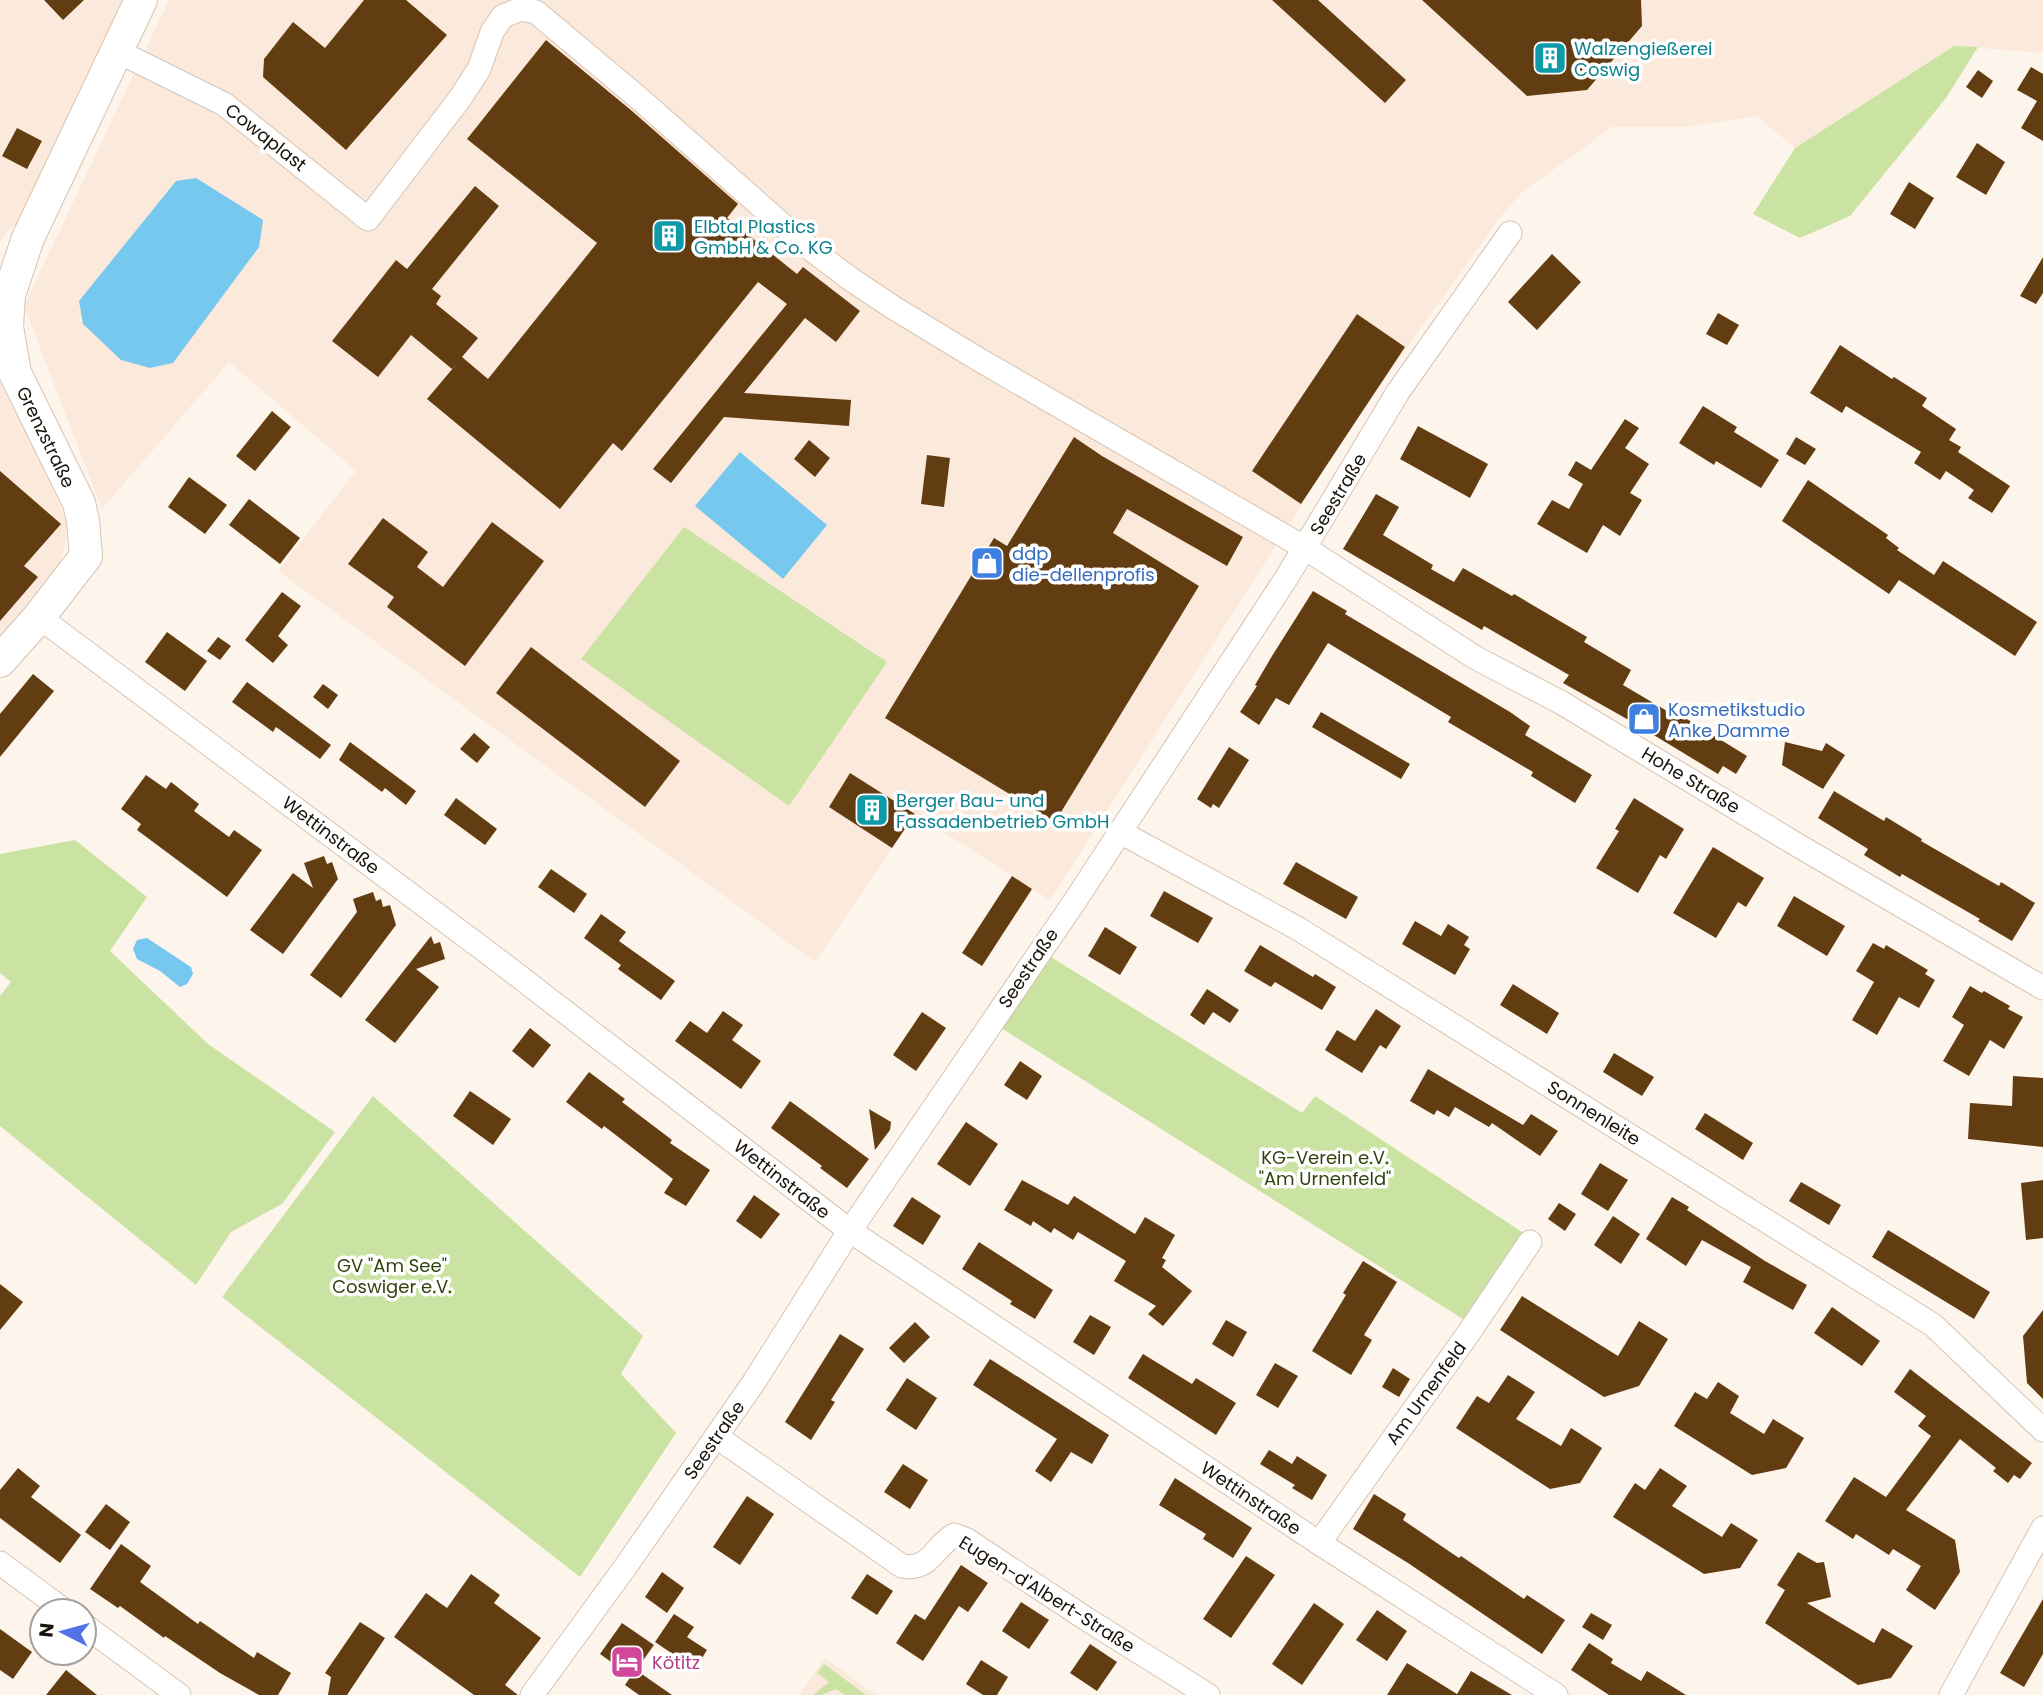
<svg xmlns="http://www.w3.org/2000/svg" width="2043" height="1695" font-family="Poppins,sans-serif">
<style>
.built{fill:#fbeadb}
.green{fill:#cbe3a2}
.water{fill:#77c8ee}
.building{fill:#633d12}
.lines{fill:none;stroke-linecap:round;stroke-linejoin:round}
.street-casing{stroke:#d8c3b0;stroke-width:25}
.secondary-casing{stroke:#d8c3b0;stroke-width:34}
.street{stroke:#fff;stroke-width:23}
.secondary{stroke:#fff;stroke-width:32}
.labels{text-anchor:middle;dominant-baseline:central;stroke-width:7;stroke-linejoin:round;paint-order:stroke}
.culture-label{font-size:18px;fill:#0d838f;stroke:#fff;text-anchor:start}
.street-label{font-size:18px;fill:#19120b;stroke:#fff}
.shop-label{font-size:18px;fill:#366cbe;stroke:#fff;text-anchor:start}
.park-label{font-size:18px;fill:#32420f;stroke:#fff}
.hotel-label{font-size:18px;fill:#b23c85;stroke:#fff;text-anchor:start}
</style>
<rect width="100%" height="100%" fill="#fdf4ec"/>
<g class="built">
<path d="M0 0H127L20 222 10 229 0 241Z"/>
<path d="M169 0H2043V53L1954 46 1795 148 1756 116 1686 127H1612L1520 194 1498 220 1361 412 1050 900 915 814 815 962 278 571 356 471 229 362 102 509 24 306Z"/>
<path d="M0 382 55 491 67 526 65 547 57 568 48 584 0 639Z"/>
<path d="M825 1658 876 1695H799Z"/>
</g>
<g class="green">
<path d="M1954 46 1978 47 1946 98 1850 216 1800 238 1753 214 1795 148Z"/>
<path d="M684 527 887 662 789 806 581 659Z"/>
<path d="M75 840 147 897 110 951 208 1044 335 1132 282 1204 231 1232 196 1285 0 1126V996L11 982 0 973V854Z"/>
<path d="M1051 957 1302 1113 1315 1096 1525 1234 1466 1321 1001 1028Z"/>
<path d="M373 1096 643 1336 621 1374 676 1433 580 1577 222 1297Z"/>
<path d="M824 1664 866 1695H845L836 1689 821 1695H813L829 1682 817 1673Z"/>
</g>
<g class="water">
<path d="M196 178 263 220 259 247 173 363 150 368 121 360 83 324 79 301 176 181Z"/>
<path d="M740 452 827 525 783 579 695 506Z"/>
<path d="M147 938 191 967 193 974 187 984 180 987 160 971 137 959 133 949 137 940Z"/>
</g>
<g class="building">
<path d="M44 0H84L63 20Z"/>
<path d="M364 0H406L447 35 346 150 263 77 264 59 293 22 325 48Z"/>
<path d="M1272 0H1318L1406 80 1385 103Z"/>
<path d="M1422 0H1641L1642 26 1587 90 1527 96Z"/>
<path d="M546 40 632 111 738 204 727 218 797 274 803 267 860 311 836 342 805 318 744 393 851 400 849 426 724 417 671 483 653 469 787 304 758 282 622 451 613 443 560 509 427 399 459 361 452 369 411 335 378 377 332 341 396 260 407 269 475 186 499 206 432 289 441 296 436 304 478 338 462 357 488 379 597 243 467 139Z"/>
<path d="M2031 67 2043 74V141L2021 128 2037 101 2017 90Z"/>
<path d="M1978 70 1993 81 1982 98 1966 87Z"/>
<path d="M17 128 42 141 27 169 2 156Z"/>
<path d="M1977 143 2005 162 1986 195 1956 177Z"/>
<path d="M1909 182 1934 198 1915 229 1890 214Z"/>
<path d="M1552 254 1581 282 1537 330 1508 302Z"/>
<path d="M2043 257V293L2036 304 2020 296Z"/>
<path d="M1718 313 1739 325 1727 345 1706 334Z"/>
<path d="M1357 314 1405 347 1301 504 1252 471Z"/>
<path d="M1840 345 1892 379 1894 377 1927 398 1922 406 1956 429 1949 440 1961 447 1958 452 2010 486 1992 513 1968 498 1974 490 1946 471 1940 480 1914 463 1921 452 1846 406 1842 413 1810 393Z"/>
<path d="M1703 406 1737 427 1734 432 1779 460 1761 488 1716 461 1714 465 1679 443Z"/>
<path d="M272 411 291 427 255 471 236 456Z"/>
<path d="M1625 419 1639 428 1625 448 1649 464 1630 493 1642 500 1620 536 1603 525 1587 553 1537 524 1552 500 1569 509 1583 484 1568 475 1576 461 1591 470Z"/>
<path d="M1418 426 1488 464 1470 498 1400 459Z"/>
<path d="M1074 437 1102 456 1243 537 1227 566 1127 509 1113 533 1199 586 1055 822 885 718 994 538 1007 546Z"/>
<path d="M1796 437 1816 449 1805 465 1786 454Z"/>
<path d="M809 440 830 458 815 477 794 459Z"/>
<path d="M927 455 950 458 944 507 921 504Z"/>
<path d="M0 471 61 524 24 566 38 577 0 621Z"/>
<path d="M189 477 227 505 205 534 168 507Z"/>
<path d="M1808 480 1888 535 1886 538 1899 548 1897 550 1934 575 1943 561 2037 622 2015 656 1899 580 1889 594 1782 521Z"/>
<path d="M1376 494 1399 507 1383 535 1433 565 1431 569 1454 582 1463 568 1512 596 1514 594 1587 637 1584 642 1631 670 1623 685 1667 711 1669 708 1747 756 1736 774 1723 766 1718 774 1634 723 1563 683 1569 675 1484 626 1482 630 1343 549Z"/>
<path d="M249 499 300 538 280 564 229 525Z"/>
<path d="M383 518 428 552 417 567 443 587 492 522 544 561 465 666 387 607 394 597 348 564Z"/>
<path d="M1313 591 1347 611 1345 614 1510 712 1530 726 1525 735 1592 775 1575 803 1531 776 1533 772 1448 722 1451 717 1328 643 1289 705 1276 698 1259 725 1240 712 1257 686 1255 685 1272 656Z"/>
<path d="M282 592 301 606 278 636 288 645 273 663 245 640Z"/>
<path d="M167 632 207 661 185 691 145 662Z"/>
<path d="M218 637 231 646 220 660 207 651Z"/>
<path d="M531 647 680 761 645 807 496 693Z"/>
<path d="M33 674 54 691 0 757V714Z"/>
<path d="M247 682 331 745 320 759 276 727 273 732 232 702Z"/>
<path d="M323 684 338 695 328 709 313 697Z"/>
<path d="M1321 712 1410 764 1401 779 1312 727Z"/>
<path d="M474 733 490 747 477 763 460 749Z"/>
<path d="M350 742 416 791 406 805 385 788 382 792 339 760Z"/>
<path d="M1785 742 1822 751 1826 743 1845 755 1823 789 1782 765Z"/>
<path d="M1229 747 1249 760 1219 808 1213 804 1211 808 1197 799Z"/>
<path d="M850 773 915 814 892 848 829 807Z"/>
<path d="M146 775 166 789 171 782 199 804 194 811 229 837 234 830 262 850 227 897 137 830 141 824 121 809Z"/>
<path d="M1834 791 1884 821 1886 817 1922 839 1921 841 1999 886 2001 882 2035 903 2012 941 1978 921 1980 919 1902 874 1900 877 1864 855 1868 849 1818 818Z"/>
<path d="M456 798 497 829 485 845 444 815Z"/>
<path d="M1634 798 1684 829 1666 859 1660 855 1638 893 1596 868 1619 831 1615 829Z"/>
<path d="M1713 847 1764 878 1746 907 1738 902 1716 938 1673 913Z"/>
<path d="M324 856 327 864 332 862 338 879 283 954 250 930 293 873 313 888 304 863Z"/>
<path d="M1296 862 1358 897 1346 919 1283 884Z"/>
<path d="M551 869 587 894 574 913 538 887Z"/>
<path d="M1012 876 1032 889 982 966 962 953Z"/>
<path d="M1164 891 1213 918 1198 943 1150 916Z"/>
<path d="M373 892 376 901 381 899 383 907 390 905 396 925 341 998 310 975 357 912 353 899Z"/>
<path d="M1794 896 1845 926 1827 956 1777 926Z"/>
<path d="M601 914 626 932 619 941 675 981 661 1000 618 969 621 965 584 938Z"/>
<path d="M1415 921 1441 936 1448 924 1469 937 1464 945 1470 949 1455 975 1402 944Z"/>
<path d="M1105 927 1137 947 1120 975 1088 956Z"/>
<path d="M431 936 434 944 440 942 445 959 416 969 439 987 395 1043 365 1020Z"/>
<path d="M1873 943 1884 949 1886 945 1928 970 1925 974 1935 980 1919 1008 1899 997 1877 1035 1852 1020 1874 982 1856 971Z"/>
<path d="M1260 945 1313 977 1315 974 1336 987 1322 1010 1275 982 1271 987 1244 971Z"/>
<path d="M1513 984 1559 1013 1547 1034 1500 1005Z"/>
<path d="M1970 986 1982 993 1984 991 2010 1006 2008 1009 2023 1017 2004 1049 1990 1040 1969 1076 1943 1061 1964 1025 1952 1017Z"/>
<path d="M1207 989 1239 1010 1230 1023 1213 1012 1204 1025 1190 1015Z"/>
<path d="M1376 1009 1401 1026 1386 1049 1380 1045 1362 1073 1325 1050 1337 1030 1355 1041Z"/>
<path d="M723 1011 743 1025 732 1040 761 1061 741 1089 675 1041 690 1021 707 1033Z"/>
<path d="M922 1012 946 1028 916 1071 893 1055Z"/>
<path d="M530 1028 551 1045 533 1068 512 1051Z"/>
<path d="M1614 1053 1654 1077 1642 1096 1603 1072Z"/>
<path d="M1020 1061 1042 1076 1027 1100 1004 1085Z"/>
<path d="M1428 1069 1523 1125 1531 1114 1558 1131 1540 1156 1492 1123 1489 1127 1455 1107 1449 1117 1437 1110 1434 1115 1410 1101Z"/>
<path d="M589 1072 625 1099 622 1102 672 1140 670 1143 710 1170 686 1206 664 1193 673 1179 604 1126 602 1129 566 1102Z"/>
<path d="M2013 1076 2043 1078V1147L1968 1139 1970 1103 2012 1106Z"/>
<path d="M470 1091 511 1119 493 1145 453 1116Z"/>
<path d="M790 1101 869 1159 847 1188 820 1168 822 1166 771 1128Z"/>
<path d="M869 1109 891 1122 890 1130 875 1150Z"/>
<path d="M1705 1113 1753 1143 1743 1160 1695 1129Z"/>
<path d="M966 1122 998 1144 970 1186 937 1164Z"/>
<path d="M1600 1163 1628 1180 1608 1211 1581 1194Z"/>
<path d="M1022 1180 1068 1205 1074 1196 1135 1234 1145 1217 1175 1235 1162 1258 1166 1260 1162 1267 1192 1291 1163 1326 1148 1314 1156 1306 1114 1281 1126 1261 1078 1232 1073 1240 1054 1228 1051 1233 1033 1221 1031 1226 1004 1210Z"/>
<path d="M2043 1180V1238L2026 1240 2021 1183Z"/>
<path d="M1801 1182 1841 1205 1829 1225 1789 1201Z"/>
<path d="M754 1195 780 1214 761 1239 736 1221Z"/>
<path d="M912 1197 941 1216 923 1245 893 1226Z"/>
<path d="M1672 1197 1689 1207 1687 1210 1765 1261 1807 1285 1793 1310 1743 1282 1751 1267 1702 1240 1686 1266 1646 1239Z"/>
<path d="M1559 1203 1576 1214 1565 1231 1548 1219Z"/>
<path d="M1613 1216 1640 1234 1621 1264 1594 1245Z"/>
<path d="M1888 1230 1990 1292 1974 1319 1872 1257Z"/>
<path d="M979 1242 1053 1290 1035 1319 1010 1304 1012 1301 962 1269Z"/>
<path d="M1363 1261 1397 1282 1364 1335 1372 1340 1351 1375 1312 1351 1346 1295 1343 1293Z"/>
<path d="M0 1284 23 1302 0 1330Z"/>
<path d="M1522 1296 1618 1356 1639 1321 1668 1339 1639 1386 1604 1397 1500 1330Z"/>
<path d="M1832 1307 1880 1341 1862 1366 1814 1333Z"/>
<path d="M2043 1310V1399L2027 1383 2023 1336Z"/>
<path d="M1090 1315 1111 1327 1094 1355 1073 1342Z"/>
<path d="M1226 1320 1247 1332 1233 1357 1212 1344Z"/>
<path d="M915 1322 930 1337 904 1363 889 1348Z"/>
<path d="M840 1334 864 1349 831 1400 835 1402 811 1440 785 1422Z"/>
<path d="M1143 1354 1192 1384 1196 1378 1236 1403 1216 1435 1128 1378Z"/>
<path d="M990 1359 1109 1435 1092 1464 1071 1452 1051 1482 1035 1471 1057 1439 973 1385Z"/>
<path d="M1275 1363 1298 1376 1278 1408 1256 1395Z"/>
<path d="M1393 1368 1410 1379 1399 1397 1382 1387Z"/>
<path d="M1910 1369 2032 1463 2020 1479 2014 1475 2008 1483 1993 1471 1996 1468 1960 1439 1906 1510 1955 1540 1960 1572 1935 1610 1906 1590 1921 1566 1893 1549 1889 1555 1856 1534 1853 1539 1825 1521 1854 1477 1886 1497 1931 1436 1918 1426 1926 1416 1894 1392Z"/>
<path d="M1508 1375 1535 1392 1516 1419 1561 1446 1571 1428 1602 1448 1580 1483 1550 1489 1456 1428 1477 1396 1489 1403Z"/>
<path d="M907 1378 937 1398 916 1430 886 1410Z"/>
<path d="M1718 1382 1739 1396 1730 1413 1764 1434 1773 1419 1804 1438 1786 1468 1752 1475 1674 1426 1695 1392 1707 1399Z"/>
<path d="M1269 1450 1292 1464 1297 1456 1327 1475 1312 1500 1292 1488 1295 1485 1260 1464Z"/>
<path d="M903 1464 928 1480 910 1509 884 1492Z"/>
<path d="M18 1468 40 1486 31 1497 81 1535 60 1563 0 1518V1490Z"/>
<path d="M1660 1468 1687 1486 1672 1506 1722 1537 1731 1523 1758 1540 1740 1568 1704 1574 1613 1517 1635 1483 1645 1490Z"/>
<path d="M1175 1478 1252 1528 1233 1558 1203 1539 1206 1534 1159 1505Z"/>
<path d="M1374 1494 1406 1514 1403 1520 1459 1558 1461 1556 1524 1599 1527 1595 1565 1620 1542 1654 1408 1563 1353 1529Z"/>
<path d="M747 1496 774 1514 740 1565 713 1547Z"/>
<path d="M106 1504 130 1522 110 1550 85 1532Z"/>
<path d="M121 1544 151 1566 140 1582 198 1624 200 1621 254 1658 257 1652 291 1673 278 1695H259L220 1673 165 1636 164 1638 120 1606 118 1608 90 1589Z"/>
<path d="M1798 1552 1817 1563 1824 1562 1831 1597 1807 1603 1874 1643 1882 1628 1913 1646 1891 1678 1858 1685 1765 1623 1785 1590 1777 1585Z"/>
<path d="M1246 1556 1275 1575 1231 1638 1203 1619Z"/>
<path d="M961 1565 988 1583 968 1612 959 1606 923 1661 896 1643 915 1614 925 1620Z"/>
<path d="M662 1572 684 1588 667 1613 645 1597Z"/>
<path d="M471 1574 500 1595 494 1603 541 1638 505 1685 518 1695H474L394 1637 426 1593 447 1608Z"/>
<path d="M867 1574 893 1591 877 1615 851 1598Z"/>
<path d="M2043 1599V1654L2024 1687 2000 1673Z"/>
<path d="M1021 1602 1049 1620 1029 1649 1002 1631Z"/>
<path d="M1314 1603 1344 1624 1302 1685 1272 1664Z"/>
<path d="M1377 1610 1407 1631 1387 1661 1356 1640Z"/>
<path d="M1591 1613 1612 1625 1603 1640 1582 1627Z"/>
<path d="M674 1614 694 1627 687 1637 707 1650 695 1669 655 1642Z"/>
<path d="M360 1622 385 1638 347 1695H328L331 1677 325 1673Z"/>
<path d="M622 1623 654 1645 636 1670 672 1695H639L625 1685 631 1676 600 1654Z"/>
<path d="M0 1629 32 1652 13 1679 0 1670Z"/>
<path d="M1589 1643 1613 1659 1611 1663 1641 1681 1647 1671 1686 1695H1609L1571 1670Z"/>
<path d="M1090 1644 1117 1662 1097 1691 1070 1673Z"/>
<path d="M981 1660 1008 1677 997 1695H983L966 1684Z"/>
<path d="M1407 1663 1457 1694 1471 1671 1512 1695H1387Z"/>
<path d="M66 1670 97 1695H46Z"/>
</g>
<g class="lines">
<defs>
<g id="street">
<path d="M117 51 224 104 368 219 461 97 479 69 492 32 503 16 521 9 536 12 641 100 803 243 849 278 894 308 978 359 1305 548 1476 658 1562 703 1799 846 2043 988"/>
<path d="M39 617 491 955 850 1231 1319 1543 1556 1695"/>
<path d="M1120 832 1297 928 1933 1325 2043 1430"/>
<path d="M717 1437 902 1566C930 1571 933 1548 954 1535L967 1540 1088 1620 1208 1695"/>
<path d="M1319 1543 1468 1334 1530 1242"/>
<path d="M0 1563 65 1611"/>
<path d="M84 1625 179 1695"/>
<path d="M532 1695 626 1566 754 1382 843 1241 1075 901 1287 577 1398 392 1510 233"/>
<path d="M1951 1695 2043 1528"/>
</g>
<path id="secondary" d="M0 661 39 617 86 556 83 521 79 503 15 373 7 327 9 295 28 238 141 0"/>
</defs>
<use href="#street" class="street-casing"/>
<use href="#secondary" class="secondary-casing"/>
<use href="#street" class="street"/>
<use href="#secondary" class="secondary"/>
</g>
<defs>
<symbol id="building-square" viewBox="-11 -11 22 22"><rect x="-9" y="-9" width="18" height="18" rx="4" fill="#0f9aa8" stroke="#fff"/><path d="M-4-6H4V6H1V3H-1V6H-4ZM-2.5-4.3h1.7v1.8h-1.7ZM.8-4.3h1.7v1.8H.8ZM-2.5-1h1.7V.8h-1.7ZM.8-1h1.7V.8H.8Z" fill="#fff"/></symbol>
<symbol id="shop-square" viewBox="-11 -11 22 22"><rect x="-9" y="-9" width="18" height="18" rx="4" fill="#3f7fe0" stroke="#fff"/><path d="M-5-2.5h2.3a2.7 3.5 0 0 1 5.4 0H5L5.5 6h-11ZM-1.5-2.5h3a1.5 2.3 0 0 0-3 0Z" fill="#fff"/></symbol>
<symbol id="hotel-square" viewBox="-11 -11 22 22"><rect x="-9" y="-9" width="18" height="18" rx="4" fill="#d1479c" stroke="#fff"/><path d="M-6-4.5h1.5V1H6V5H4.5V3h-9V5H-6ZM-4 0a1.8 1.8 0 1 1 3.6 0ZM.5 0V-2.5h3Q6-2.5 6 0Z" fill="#fff"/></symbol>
</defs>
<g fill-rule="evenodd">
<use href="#building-square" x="1531" y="39" width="38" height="38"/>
<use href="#building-square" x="650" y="217" width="38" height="38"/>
<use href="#shop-square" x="968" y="544" width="38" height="38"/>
<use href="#shop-square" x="1625" y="700" width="38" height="38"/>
<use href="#building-square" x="853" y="791" width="38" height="38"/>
<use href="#hotel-square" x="608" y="1643" width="38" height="38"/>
</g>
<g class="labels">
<g class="culture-label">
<text x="1574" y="48">Walzengießerei<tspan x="1574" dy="21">Coswig</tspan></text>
<text x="694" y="226">Elbtal Plastics<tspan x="694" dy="21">GmbH &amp; Co. KG</tspan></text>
<text x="896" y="800">Berger Bau- und<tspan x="896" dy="21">Fassadenbetrieb GmbH</tspan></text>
</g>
<g class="street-label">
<text transform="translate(266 137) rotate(38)">Cowaplast</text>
<text transform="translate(46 437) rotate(64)">Grenzstraße</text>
<text transform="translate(1338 494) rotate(-59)">Seestraße</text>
<text transform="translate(1691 780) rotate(31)">Hohe Straße</text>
<text transform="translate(331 835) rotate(37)">Wettinstraße</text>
<text transform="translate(1028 968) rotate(-56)">Seestraße</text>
<text transform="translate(1594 1113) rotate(32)">Sonnenleite</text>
<text transform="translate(782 1179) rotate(38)">Wettinstraße</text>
<text transform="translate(1426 1393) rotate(-54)">Am Urnenfeld</text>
<text transform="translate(714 1440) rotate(-55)">Seestraße</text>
<text transform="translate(1251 1498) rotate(34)">Wettinstraße</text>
<text transform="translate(1047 1594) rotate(32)">Eugen-d'Albert-Straße</text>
</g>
<g class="shop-label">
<text x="1012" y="553">ddp<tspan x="1012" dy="21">die-dellenprofis</tspan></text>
<text x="1668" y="709">Kosmetikstudio<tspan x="1668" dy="21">Anke Damme</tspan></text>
</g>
<g class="park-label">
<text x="1325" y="1157">KG-Verein e.V.<tspan x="1325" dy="21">"Am Urnenfeld"</tspan></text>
<text x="392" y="1265">GV "Am See"<tspan x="392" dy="21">Coswiger e.V.</tspan></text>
</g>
<g class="hotel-label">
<text x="652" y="1662">Kötitz</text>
</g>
</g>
<g transform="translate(63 1632) rotate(276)"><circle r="33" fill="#ffffff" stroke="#a3a09d" stroke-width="2"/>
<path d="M0-5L12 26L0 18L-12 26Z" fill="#5272e7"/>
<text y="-10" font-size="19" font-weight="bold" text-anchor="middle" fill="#19120b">N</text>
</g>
</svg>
